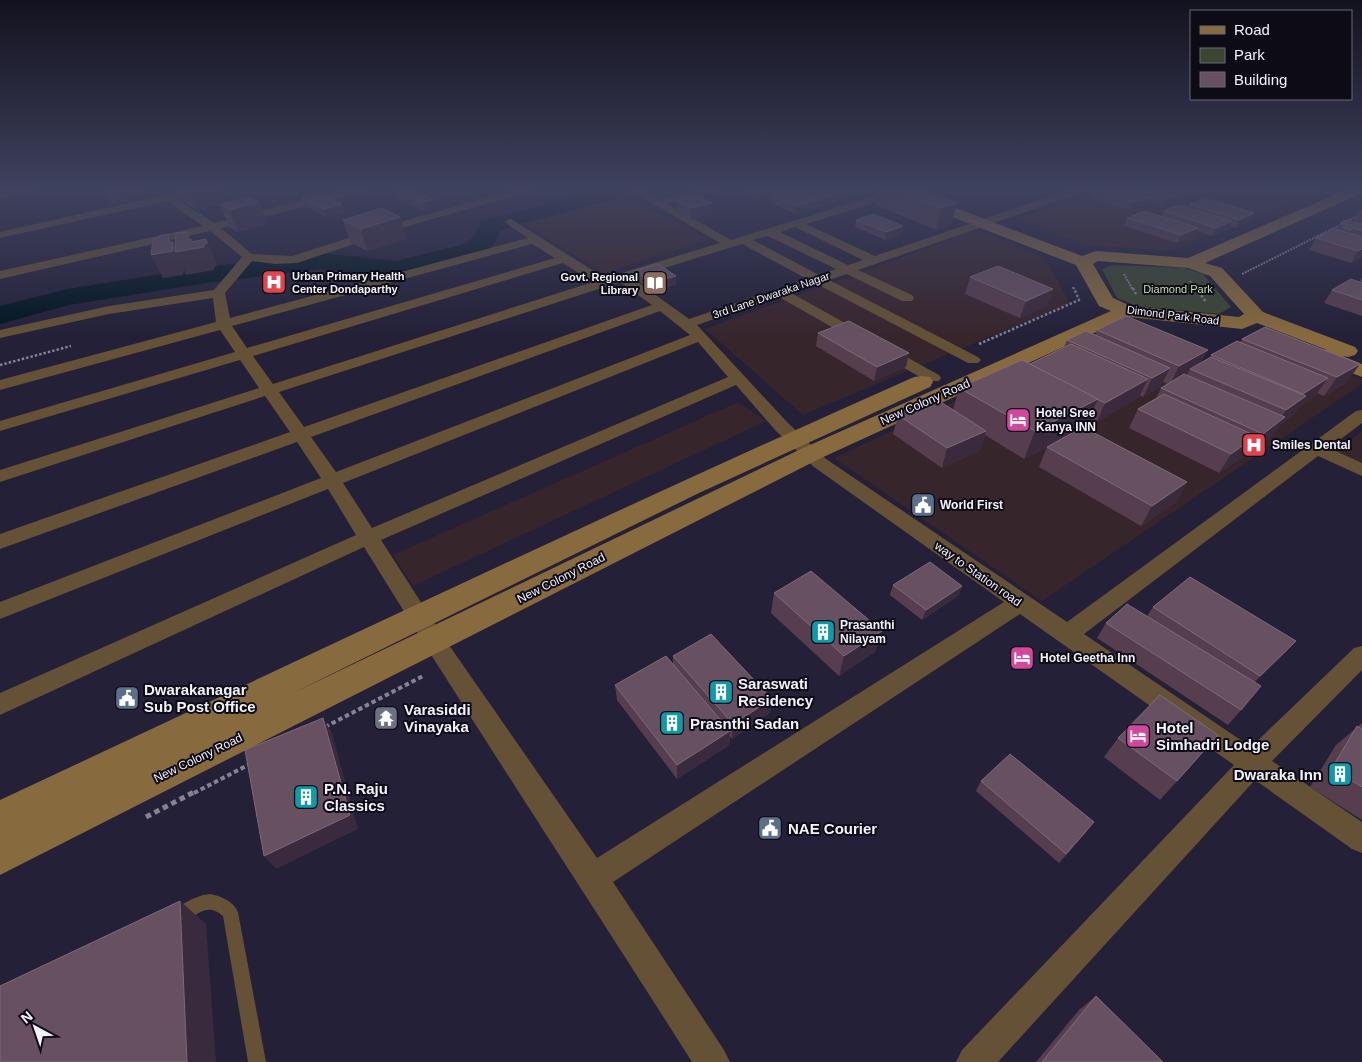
<svg xmlns="http://www.w3.org/2000/svg" width="1362" height="1062" font-family="Helvetica,sans-serif">
<style>
.commercial{fill:#37252c}
.green{fill:#3b4630}
.lines{fill:none;stroke-linecap:round;stroke-linejoin:round}
.river{fill:#001520;fill-rule:evenodd}
.path-far3{stroke:#848294;stroke-width:2;stroke-dasharray:2 1;stroke-linecap:butt}
.path-far2{stroke:#848294;stroke-width:2.5;stroke-dasharray:2.5 2;stroke-linecap:butt}
.path-far1{stroke:#848294;stroke-width:4;stroke-dasharray:4.5 3;stroke-linecap:butt}
.path{stroke:#848294;stroke-width:5;stroke-dasharray:5.5 4;stroke-linecap:butt}
.lane{fill:#645136;fill-rule:evenodd}
.street{fill:#645136;fill-rule:evenodd}
.secondary{fill:#876a3d;fill-rule:evenodd}
.wall{fill:#563e4e}
.shaded-wall{fill:#3a2a3d}
.building{fill:#675161;stroke:#7d6a79}
.labels{text-anchor:middle;dominant-baseline:central;stroke-width:4;stroke-linejoin:round;paint-order:stroke}
.far-poi-label{font-size:11px;font-weight:bold;fill:#f4f3fd;stroke:#0d0b16;text-anchor:start}
.far-park-label{font-size:11px;fill:#c5dfaa;stroke:#0d0b16}
.far-street-label{font-size:11px;fill:#f4f3fd;stroke:#0d0b16}
.street-label{font-size:12px;fill:#f4f3fd;stroke:#0d0b16}
.poi-label{font-size:12px;font-weight:bold;fill:#f4f3fd;stroke:#0d0b16;text-anchor:start}
.near-poi-label{font-size:15px;font-weight:bold;fill:#f4f3fd;stroke:#0d0b16;text-anchor:start}
</style>
<rect width="100%" height="100%" fill="#232038"/>
<g class="commercial">
<path d="M1106 189H1327L1170 251 1086 245 1017 219Z"/>
<path d="M620 195 711 239 604 273 519 221Z"/>
<path d="M977 230 1045 258 1070 303 803 415 705 329Z"/>
<path d="M1112 328 1201 366 1256 337 1362 380V384L1042 601 834 458Z"/>
<path d="M738 402 766 421 413 586 393 555Z"/>
<path d="M1362 431V464L1335 451Z"/>
</g>
<path class="green" d="M1112 265 1184 268 1203 274 1231 307 1219 314 1137 306 1117 298 1102 269Z"/>
<g class="lines">
<path class="river" d="M592 189H619L622 193 619 198 500 230 496 242 483 254 396 277 321 269 206 283 69 305 0 324V306L67 289 206 267 321 253 396 261 465 244 475 235 481 221 594 191Z"/>
<g class="path-far3">
<path d="M1347 221 1362 214"/>
<path d="M1124 274 1133 290"/>
<path d="M1242 274 1342 224"/>
<path d="M1190 281 1197 290"/>
<path d="M1073 287 1074 290"/>
</g>
<g class="path-far2">
<path d="M1133 288 1136 294"/>
<path d="M1196 288 1206 302"/>
<path d="M979 344 1079 300 1074 288"/>
<path d="M0 365 71 346"/>
</g>
<g class="path-far1">
<path d="M325 727 423 676"/>
<path d="M194 793 250 764"/>
</g>
<path class="path" d="M146 817 196 791"/>
<path class="lane" d="M210 894C221 896 233 901 238 912L266 1062H248L223 916C205 901 197 917 180 924L175 921 172 916C177 904 198 895 210 894Z"/>
<g class="street">
<path d="M15 189H36L35 191 0 198V192Z"/>
<path d="M348 189H365L364 191 221 228 252 254 292 256 400 222 516 189H532L531 191 408 226 297 263 275 264 252 261 225 293 230 318 528 238 507 224 505 222 507 220 511 219 605 278 720 243 628 189H641L659 200 702 189H719L718 191 667 204 731 240 897 189H913L912 191 806 224 875 256 1072 189H1087L1086 191 858 270 912 295 914 298 912 301H902L847 274 829 280 978 357 981 360 978 363H968L817 284 791 293 939 375 941 378 939 381H927L779 297 697 325 788 423 826 459 1067 622 1356 411 1362 410V423L1329 448 1362 463V476L1318 456 1084 634 1251 747 1354 648 1362 646V670L1272 761 1362 822V853L1352 849 1255 780 998 1062H956L962 1050 1234 765 1020 614 613 882 724 1050 730 1062H692C583 890 471 721 364 547L0 715V693L356 535 328 489 0 619V602L321 478 297 442 0 549V534L290 432 265 396 0 482V470L259 388 240 360 0 431V421L235 352 220 330 0 390V380L216 322 213 298 109 314 0 338V330L109 306 214 290 242 257 210 231 0 279V271L203 226 167 201 0 238V232L169 194 214 223ZM795 227 863 260 848 265 780 232ZM768 236 836 269 819 275 753 240ZM532 244 555 258 247 348 232 326ZM742 244 807 279 689 319 632 278ZM563 263 593 282 273 384 253 356ZM620 282 652 305 304 427 279 392ZM660 311 690 335 336 472 311 437ZM698 342 728 377 372 528 343 483ZM736 385 776 431 814 467 1004 602 597 858 442 635 381 540Z"/>
</g>
<path class="secondary" d="M886 189H906L1082 256 1096 251 1188 258 1348 189H1362V193L1205 263 1222 268 1263 312 1355 347 1358 351 1355 355 1348 357 1342 356 1362 364V377L1315 359 1312 355 1315 351 1322 349 1327 350 1257 323 1242 329 1129 317 819 459 0 875V800C304 658 607 513 914 377L922 376 930 377 933 382 930 387 699 493 291 694 801 449 1111 311 1099 306 1076 265 888 192ZM1098 261 1188 268 1210 276 1244 314 1239 317 1131 306 1113 298 1093 264Z"/>
</g>
<g class="wall">
<path d="M102 189H142L145 196 116 204 106 197Z"/>
<path d="M174 189H218L224 203 197 210 178 198Z"/>
<path d="M740 189H872L871 192 818 207H816V208L795 214 769 202V197L761 199Z"/>
<path d="M877 189H919L957 203 951 225 936 230 874 204Z"/>
<path d="M1093 189H1179L1178 191 1185 192 1181 200 1164 206 1149 201 1148 204 1130 210 1090 197Z"/>
<path d="M1204 189H1217L1211 191Z"/>
<path d="M1285 189H1323L1307 195Z"/>
<path d="M397 192 433 199 434 206 423 210 399 199Z"/>
<path d="M302 198 342 204 345 212 325 217 304 205Z"/>
<path d="M677 201 712 214 690 220 677 212Z"/>
<path d="M259 202 267 224 238 232 229 227 220 205Z"/>
<path d="M1189 204 1254 213 1250 221 1235 228 1230 226 1228 229 1212 236 1196 230 1194 236 1177 243 1124 226 1127 218 1161 217 1164 211 1187 207Z"/>
<path d="M1362 210V257L1351 263 1309 250 1316 238 1337 229 1340 223 1353 221 1359 212Z"/>
<path d="M343 220 406 239 367 251 350 242Z"/>
<path d="M856 220 903 226 902 234 885 240 855 227Z"/>
<path d="M634 271 676 276V284L665 288V291L656 294 635 279Z"/>
<path d="M970 277 1053 289 1047 306 1020 318 965 294Z"/>
<path d="M1362 277V316L1324 303 1332 290 1359 282Z"/>
<path d="M1265 327 1347 382 1324 396 1317 393 1315 396 1299 407 1293 415 1280 425 1272 436 1250 453 1247 451 1244 456 1219 473 1129 428 1138 409 1156 398 1161 388 1168 384 1163 382 1161 386 1143 397 1140 395 1139 397 1097 422 1089 418 1086 426 1083 427 1187 482 1176 502 1141 526 1039 467 1047 447 1062 439 1024 459 985 435 980 450 942 468 893 434 898 415 953 410 959 388 1030 364 1064 347 1067 340 1095 335 1097 330 1202 362 1210 358 1211 355 1240 342 1242 339Z"/>
<path d="M818 333 906 367 874 381 816 346Z"/>
<path d="M893 585 962 586 958 596 922 620 890 595Z"/>
<path d="M774 593 876 651 839 676 771 613Z"/>
<path d="M1153 607 1296 641 1282 656 1255 682 1241 710 1228 725 1097 638 1106 623 1147 616Z"/>
<path d="M673 656 772 699 770 713 732 739 730 736 729 745 677 779 617 700 615 685 673 665Z"/>
<path d="M1362 723V820L1310 787 1336 745Z"/>
<path d="M1218 735 1160 800 1104 757 1118 738Z"/>
<path d="M981 781 1087 831 1059 863 976 791Z"/>
<path d="M1096 996 1163 1062H1036L1079 1010Z"/>
</g>
<g class="shaded-wall">
<path d="M109 189H142L145 196 116 204Z"/>
<path d="M188 189H218L224 203 197 210Z"/>
<path d="M771 189H782V194H769V197L761 199 762 191Z"/>
<path d="M856 189H872L871 192 818 207 819 200Z"/>
<path d="M1310 189H1323L1307 195Z"/>
<path d="M1185 192 1181 200 1164 206 1168 198Z"/>
<path d="M1151 197 1148 204 1130 210 1133 202Z"/>
<path d="M433 199 434 206 423 210 422 202Z"/>
<path d="M817 200 816 208 795 214 796 206Z"/>
<path d="M259 202 267 224 238 232 230 210Z"/>
<path d="M712 203V214L690 220V208Z"/>
<path d="M957 203 951 225 936 230 941 208Z"/>
<path d="M342 204 345 212 325 217 323 209Z"/>
<path d="M1254 213 1250 221 1235 228 1239 220Z"/>
<path d="M400 217 406 239 367 251 361 229Z"/>
<path d="M1232 221 1228 229 1212 236 1216 228Z"/>
<path d="M903 226 902 234 885 240 886 232Z"/>
<path d="M1198 228 1194 236 1177 243 1181 235Z"/>
<path d="M188 232 195 249 204 244 206 239 216 262 217 266 214 267V270L186 275 184 270 183 275 163 278 151 255 169 243V234L177 251 188 240Z"/>
<path d="M1362 249V257L1351 263 1358 251Z"/>
<path d="M676 276V284L665 288V291L656 294V285L661 280Z"/>
<path d="M1053 289 1047 306 1020 318 1026 301Z"/>
<path d="M1208 350 1198 368 1190 369 1187 375 1170 385 1179 366Z"/>
<path d="M909 353 906 367 874 381 877 367Z"/>
<path d="M1360 364 1347 382 1324 396 1337 377Z"/>
<path d="M1170 368 1161 386 1143 397 1152 378Z"/>
<path d="M1328 378 1315 396 1299 407 1293 415 1280 425 1272 436 1250 453 1263 434 1278 422 1286 410 1297 402 1303 394Z"/>
<path d="M1148 379 1139 397 1097 422 1105 403Z"/>
<path d="M1098 399 1086 426 1024 459 1035 431Z"/>
<path d="M986 431 980 450 942 468 947 448Z"/>
<path d="M1256 436 1244 456 1219 473 1231 454Z"/>
<path d="M1187 482 1176 502 1141 526 1152 506Z"/>
<path d="M962 586 958 596 922 620 926 610Z"/>
<path d="M882 631 876 651 839 676 844 656Z"/>
<path d="M1296 641 1282 656 1246 691 1260 676Z"/>
<path d="M772 699 770 713 732 739 733 724Z"/>
<path d="M323 718 332 733 358 829 276 869 264 856Z"/>
<path d="M730 731 729 745 677 779V765Z"/>
<path d="M180 901 206 924 216 1062H187Z"/>
</g>
<g class="building">
<path d="M406 189H410L433 199 422 202 397 192Z"/>
<path d="M757 189H771L762 191Z"/>
<path d="M790 189 817 200 796 206 769 194Z"/>
<path d="M794 189H856L819 200Z"/>
<path d="M892 189H919L957 203 941 208Z"/>
<path d="M1093 189H1128L1151 197 1133 202Z"/>
<path d="M1138 189H1173L1185 192 1168 198Z"/>
<path d="M321 193 342 204 323 209 302 198Z"/>
<path d="M699 196 712 203 690 208 677 201Z"/>
<path d="M249 197 259 202 230 210 220 205Z"/>
<path d="M1204 198 1254 213 1239 220 1189 204Z"/>
<path d="M1180 205 1232 221 1216 228 1164 211Z"/>
<path d="M382 208 400 217 361 229 343 220Z"/>
<path d="M1144 211 1198 228 1181 235 1127 218Z"/>
<path d="M873 214 903 226 886 232 856 220Z"/>
<path d="M1346 220 1362 224V231L1353 228 1350 230 1343 228 1348 225 1340 223Z"/>
<path d="M1335 229 1362 237V249L1358 251 1316 238Z"/>
<path d="M188 232V240L191 239V242L206 239 207 243 204 244V247L175 252 176 233Z"/>
<path d="M169 234V243L173 242V251L151 255 153 239 159 238V236Z"/>
<path d="M658 264 676 276 661 280 665 283 656 285 634 271Z"/>
<path d="M998 266 1053 289 1026 301 970 277Z"/>
<path d="M1351 279 1362 283V300L1332 290Z"/>
<path d="M1126 316 1208 350 1179 366 1097 330Z"/>
<path d="M849 321 909 353 877 367 818 333Z"/>
<path d="M1265 327 1360 364 1337 377 1242 339Z"/>
<path d="M1086 331 1170 368 1152 378 1067 340Z"/>
<path d="M1237 341 1328 378 1303 394 1211 355Z"/>
<path d="M1071 344 1148 379 1105 403 1097 399H1098L1030 364Z"/>
<path d="M1211 357 1306 396 1286 410 1190 369Z"/>
<path d="M1022 360 1098 399 1035 431 959 388Z"/>
<path d="M1184 374 1285 417 1263 434 1161 388Z"/>
<path d="M1164 394 1256 436 1231 454 1138 409Z"/>
<path d="M936 399 986 431 947 448 898 415Z"/>
<path d="M1083 427 1187 482 1152 506 1047 447Z"/>
<path d="M930 562 962 586 926 610 893 585Z"/>
<path d="M811 571 882 631 844 656 774 593Z"/>
<path d="M1190 577 1296 641 1260 676 1153 607Z"/>
<path d="M1127 604 1261 686 1241 710 1106 623Z"/>
<path d="M711 634 772 699 733 724 673 656Z"/>
<path d="M666 656 730 731 677 765 615 685Z"/>
<path d="M1160 695 1218 735 1177 781 1118 738Z"/>
<path d="M323 718 350 815 264 856 245 750Z"/>
<path d="M1357 726 1362 729V787L1332 768Z"/>
<path d="M1010 754 1094 822 1066 854 981 781Z"/>
<path d="M180 901 187 1062H0V986Z"/>
<path d="M1096 996 1163 1062H1042Z"/>
</g>
<linearGradient id="sky" x2="0" y2="1"><stop stop-color="#13121f"/><stop offset="0.56" stop-color="#3f425e"/><stop offset="1" stop-color="#3f425e" stop-opacity="0"/></linearGradient>
<rect width="1362" height="338" fill="url(#sky)"/>
<defs>
<symbol id="hospital-square" viewBox="-11 -11 22 22"><rect x="-9" y="-9" width="18" height="18" rx="4" fill="#e0444e" stroke="#0d0b16"/><path d="M-5-5h3v3.5h4V-5h3V5h-3V1.5h-4V5h-3Z" fill="#fff"/></symbol>
<symbol id="library-square" viewBox="-11 -11 22 22"><rect x="-9" y="-9" width="18" height="18" rx="4" fill="#8d6e63" stroke="#0d0b16"/><path d="M-6-4Q-3-5.5-.7-3.5V5Q-3 3-6 4ZM6-4Q3-5.5 .7-3.5V5Q3 3 6 4Z" fill="#fff"/></symbol>
<symbol id="hotel-square" viewBox="-11 -11 22 22"><rect x="-9" y="-9" width="18" height="18" rx="4" fill="#d1479c" stroke="#0d0b16"/><path d="M-6-4.5h1.5V1H6V5H4.5V3h-9V5H-6ZM-4 0a1.8 1.8 0 1 1 3.6 0ZM.5 0V-2.5h3Q6-2.5 6 0Z" fill="#fff"/></symbol>
<symbol id="civic-square" viewBox="-11 -11 22 22"><rect x="-9" y="-9" width="18" height="18" rx="4" fill="#5c6f8a" stroke="#0d0b16"/><path d="M-.6-6.5H3V-4.5H.6V-3L4-1V1h2V6H-6V1h2V-1L-.6-3ZM-1.2 2.5V6h2.4V2.5Z" fill="#fff"/></symbol>
<symbol id="building-square" viewBox="-11 -11 22 22"><rect x="-9" y="-9" width="18" height="18" rx="4" fill="#0f9aa8" stroke="#0d0b16"/><path d="M-4-6H4V6H1V3H-1V6H-4ZM-2.5-4.3h1.7v1.8h-1.7ZM.8-4.3h1.7v1.8H.8ZM-2.5-1h1.7V.8h-1.7ZM.8-1h1.7V.8H.8Z" fill="#fff"/></symbol>
<symbol id="temple-square" viewBox="-11 -11 22 22"><rect x="-9" y="-9" width="18" height="18" rx="4" fill="#6b7280" stroke="#0d0b16"/><path d="M0-6L5-2H3V0L6.5 2.5H4V6H1.5V3h-3V6H-4V2.5H-6.5L-3 0V-2H-5Z" fill="#fff"/></symbol>
</defs>
<g fill-rule="evenodd">
<use href="#hospital-square" x="260" y="268" width="28" height="28"/>
<use href="#library-square" x="641" y="269" width="28" height="28"/>
<use href="#hotel-square" x="1004" y="406" width="28" height="28"/>
<use href="#hospital-square" x="1240" y="431" width="28" height="28"/>
<use href="#civic-square" x="909" y="491" width="28" height="28"/>
<use href="#building-square" x="809" y="618" width="28" height="28"/>
<use href="#hotel-square" x="1008" y="644" width="28" height="28"/>
<use href="#building-square" x="707" y="678" width="28" height="28"/>
<use href="#civic-square" x="113" y="684" width="28" height="28"/>
<use href="#temple-square" x="372" y="704" width="28" height="28"/>
<use href="#building-square" x="658" y="709" width="28" height="28"/>
<use href="#hotel-square" x="1124" y="722" width="28" height="28"/>
<use href="#building-square" x="1326" y="760" width="28" height="28"/>
<use href="#building-square" x="292" y="783" width="28" height="28"/>
<use href="#civic-square" x="756" y="814" width="28" height="28"/>
</g>
<g class="labels">
<g class="far-poi-label">
<text x="292" y="276">Urban Primary Health<tspan x="292" dy="13">Center Dondaparthy</tspan></text>
<text x="638" y="277" text-anchor="end">Govt. Regional<tspan x="638" dy="13">Library</tspan></text>
</g>
<g class="far-park-label">
<text x="1178" y="289">Diamond Park</text>
</g>
<g class="far-street-label">
<text transform="translate(771 295) rotate(-19)">3rd Lane Dwaraka Nagar</text>
<text transform="translate(1173 315) rotate(7)">Dimond Park Road</text>
</g>
<g class="street-label">
<text transform="translate(925 402) rotate(-24)">New Colony Road</text>
<text transform="translate(978 574) rotate(35)">way to Station road</text>
<text transform="translate(561 578) rotate(-27)">New Colony Road</text>
<text transform="translate(198 758) rotate(-26)">New Colony Road</text>
</g>
<g class="poi-label">
<text x="1036" y="413">Hotel Sree<tspan x="1036" dy="14">Kanya INN</tspan></text>
<text x="1272" y="445">Smiles Dental</text>
<text x="940" y="505">World First</text>
<text x="840" y="625">Prasanthi<tspan x="840" dy="14">Nilayam</tspan></text>
<text x="1040" y="658">Hotel Geetha Inn</text>
</g>
<g class="near-poi-label">
<text x="738" y="683">Saraswati<tspan x="738" dy="17">Residency</tspan></text>
<text x="144" y="689">Dwarakanagar<tspan x="144" dy="17">Sub Post Office</tspan></text>
<text x="404" y="709">Varasiddi<tspan x="404" dy="17">Vinayaka</tspan></text>
<text x="690" y="723">Prasnthi Sadan</text>
<text x="1156" y="727">Hotel<tspan x="1156" dy="17">Simhadri Lodge</tspan></text>
<text x="1322" y="774" text-anchor="end">Dwaraka Inn</text>
<text x="324" y="788">P.N. Raju<tspan x="324" dy="17">Classics</tspan></text>
<text x="788" y="828">NAE Courier</text>
</g>
</g>
<rect x="1190" y="10" width="162" height="90" fill="#0d0b16" stroke="#696872"/>
<rect x="1200" y="26" width="25" height="8" fill="#876a3d" stroke="#696872"/>
<text x="1234" y="35" font-size="15" fill="#f4f3fd">Road</text>
<rect x="1200" y="48" width="25" height="15" fill="#3b4630" stroke="#696872"/>
<text x="1234" y="60" font-size="15" fill="#f4f3fd">Park</text>
<rect x="1200" y="72" width="25" height="15" fill="#675161" stroke="#696872"/>
<text x="1234" y="85" font-size="15" fill="#f4f3fd">Building</text>
<g transform="translate(35 1027) rotate(320)" stroke="#0d0b16" stroke-width="4" paint-order="stroke">
<path d="M0-4L9 19L0 12L-9 19Z" fill="#f4f3fd"/>
<text y="-8" font-size="14" font-weight="bold" text-anchor="middle" fill="#f4f3fd">N</text>
</g>
</svg>
